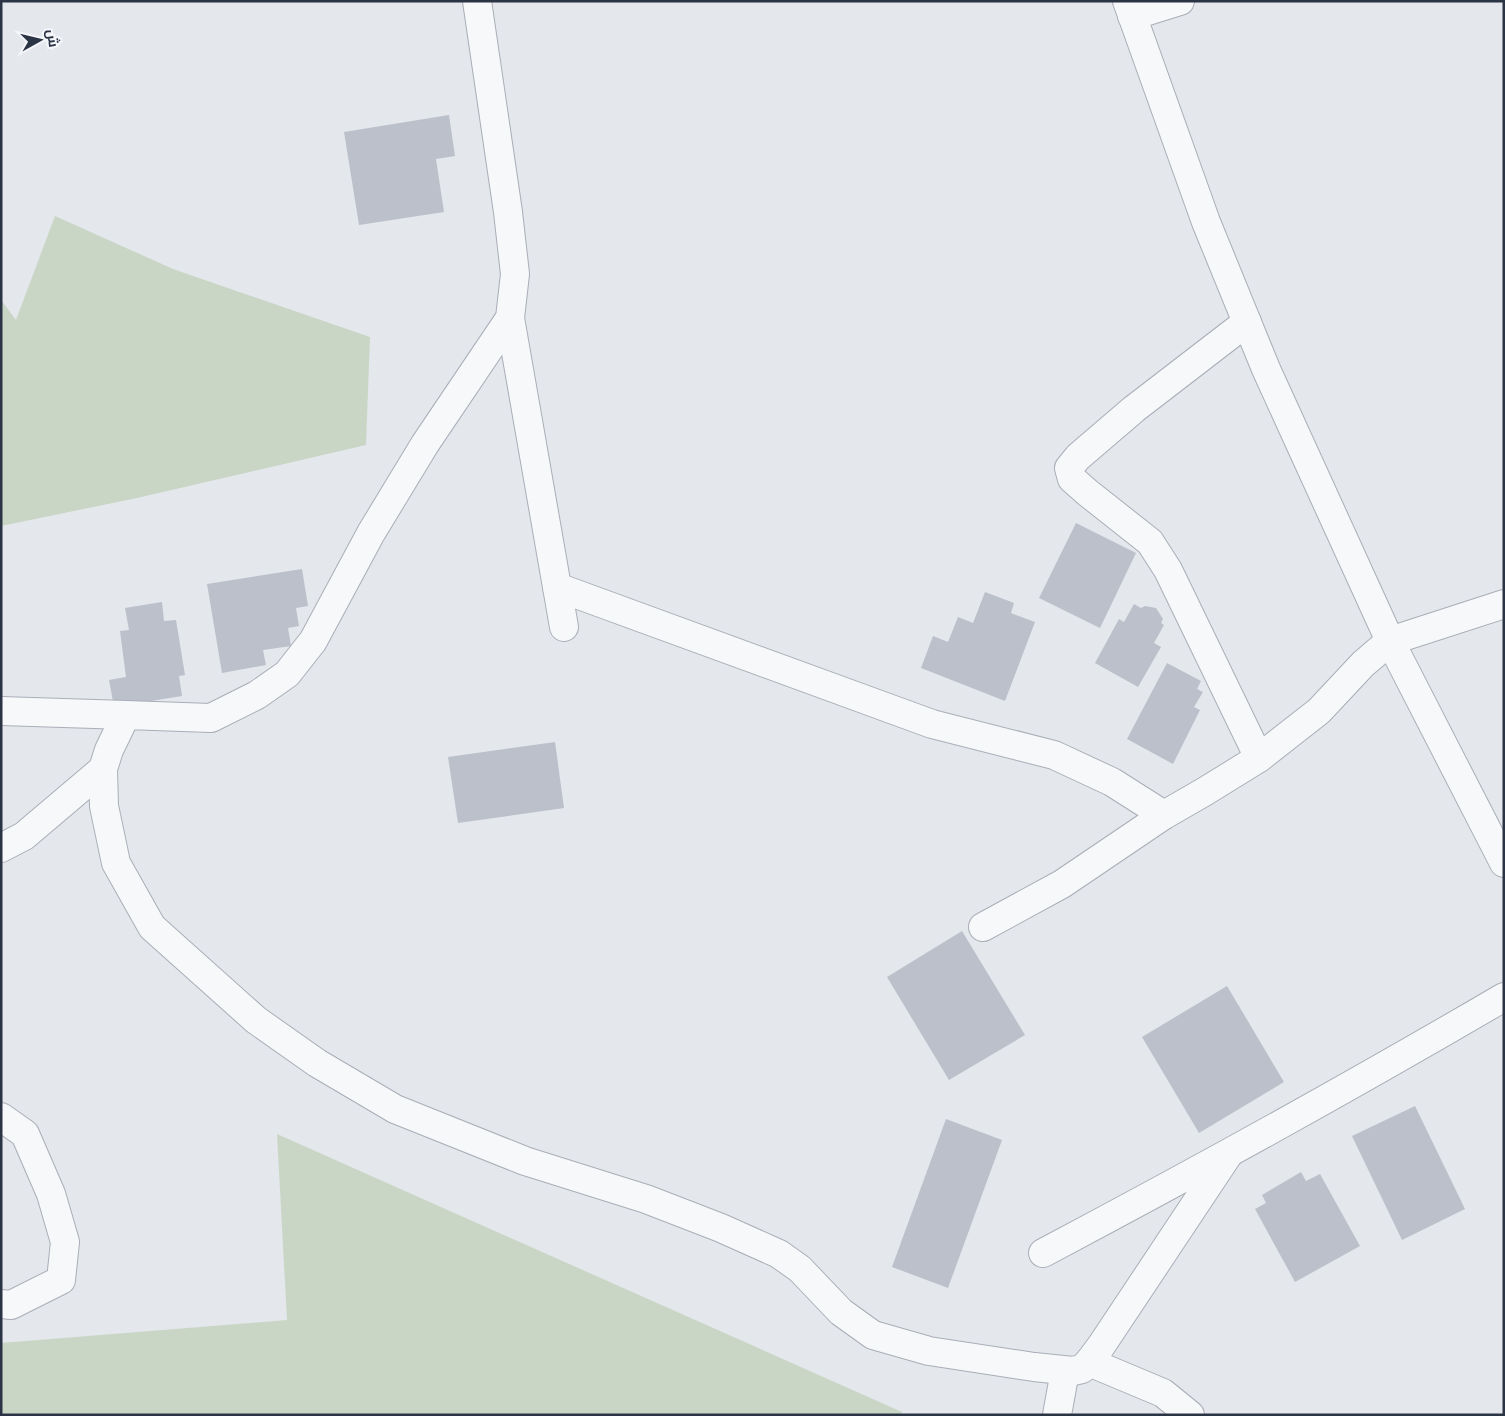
<svg xmlns="http://www.w3.org/2000/svg" width="1505" height="1416" font-family="Inter,Cairo,sans-serif">
<style>
.green{fill:#c9d6c5}
.building{fill:#bbc0ca}
.lines{fill:none;stroke-linecap:round;stroke-linejoin:round}
.minor-casing{stroke:#a9aeb7;stroke-width:30}
.minor{stroke:#f7f8fa;stroke-width:28}
</style>
<rect width="100%" height="100%" fill="#e4e7ec"/>
<g class="green">
<path d="M55 216 173 269 370 337 366 445 137 498 1 526V300L16 320Z"/>
<path d="M277 1134 902 1412V1415H1V1343L287 1320Z"/>
</g>
<g class="building">
<path d="M449 115 455 156 436 159 444 212 359 225 344 132Z"/>
<path d="M1076 523 1136 553 1100 628 1039 598Z"/>
<path d="M302 569 308 606 296 608 299 626 288 628 291 646 263 650 266 665 222 673 207 584Z"/>
<path d="M985 592 1014 603 1011 613 1035 622 1005 701 921 668 933 636 948 642 958 617 973 623Z"/>
<path d="M162 602 164 621 176 620 185 675 179 676 182 696 114 707 109 680 126 677 120 631 129 630 125 608Z"/>
<path d="M1134 604 1141 608 1145 606 1156 608 1163 619 1161 623 1164 625 1154 643 1161 647 1138 687 1095 663 1119 619 1124 622Z"/>
<path d="M1167 663 1201 681 1197 689 1203 692 1194 707 1200 710 1173 764 1127 739Z"/>
<path d="M555 742 564 808 458 823 448 757Z"/>
<path d="M962 931 1025 1035 949 1080 887 977Z"/>
<path d="M1227 986 1284 1082 1199 1133 1142 1037Z"/>
<path d="M1415 1106 1465 1209 1402 1240 1352 1136Z"/>
<path d="M946 1119 1002 1140 948 1288 892 1267Z"/>
<path d="M1301 1172 1306 1181 1320 1174 1360 1246 1295 1282 1255 1209 1266 1203 1262 1195Z"/>
</g>
<g class="lines">
<defs>
<g id="minor">
<path d="M477 1 508 212 515 274 510 318 425 444 371 533 313 641 287 674 257 695 211 718 126 715 109 750 103 769 104 806 116 863 152 927 256 1020 317 1063 395 1109 525 1161 646 1199 721 1228 779 1254 800 1269 841 1312 873 1335 929 1351 1034 1367 1073 1371 1082 1369 1089 1362 1101 1346 1228 1155"/>
<path d="M1127 1 1206 222 1266 369 1390 641 1504 863"/>
<path d="M1132 16 1180 1"/>
<path d="M510 318 564 627"/>
<path d="M1247 322 1134 409 1078 457 1069 468 1072 479 1088 493 1150 542 1168 570 1259 758"/>
<path d="M557 587 932 724 1054 755 1112 782 1164 815"/>
<path d="M1 711 126 715"/>
<path d="M1 848 24 836 103 769"/>
<path d="M983 927 1062 884 1164 815 1204 792 1259 758 1319 711 1363 664 1390 641 1504 604"/>
<path d="M1 1117 25 1134 51 1194 65 1242 61 1280 11 1305 1 1304"/>
<path d="M1043 1253C1198 1171 1352 1086 1504 997"/>
<path d="M1089 1362 1163 1393 1190 1415"/>
<path d="M1057 1415 1065 1371"/>
</g>
</defs>
<use href="#minor" class="minor-casing"/>
<use href="#minor" class="minor"/>
</g>
<rect width="1505" height="1416" fill="none" stroke="#2b3445" stroke-width="5"/>
<g transform="translate(40 40) rotate(82)" stroke="#f4f6f9" stroke-width="4" paint-order="stroke">
<path d="M0-4L9 19L0 12L-9 19Z" fill="#2b3445"/>
<text y="-8" font-size="14" font-weight="bold" text-anchor="middle" fill="#2b3445">ش</text>
</g>
</svg>
